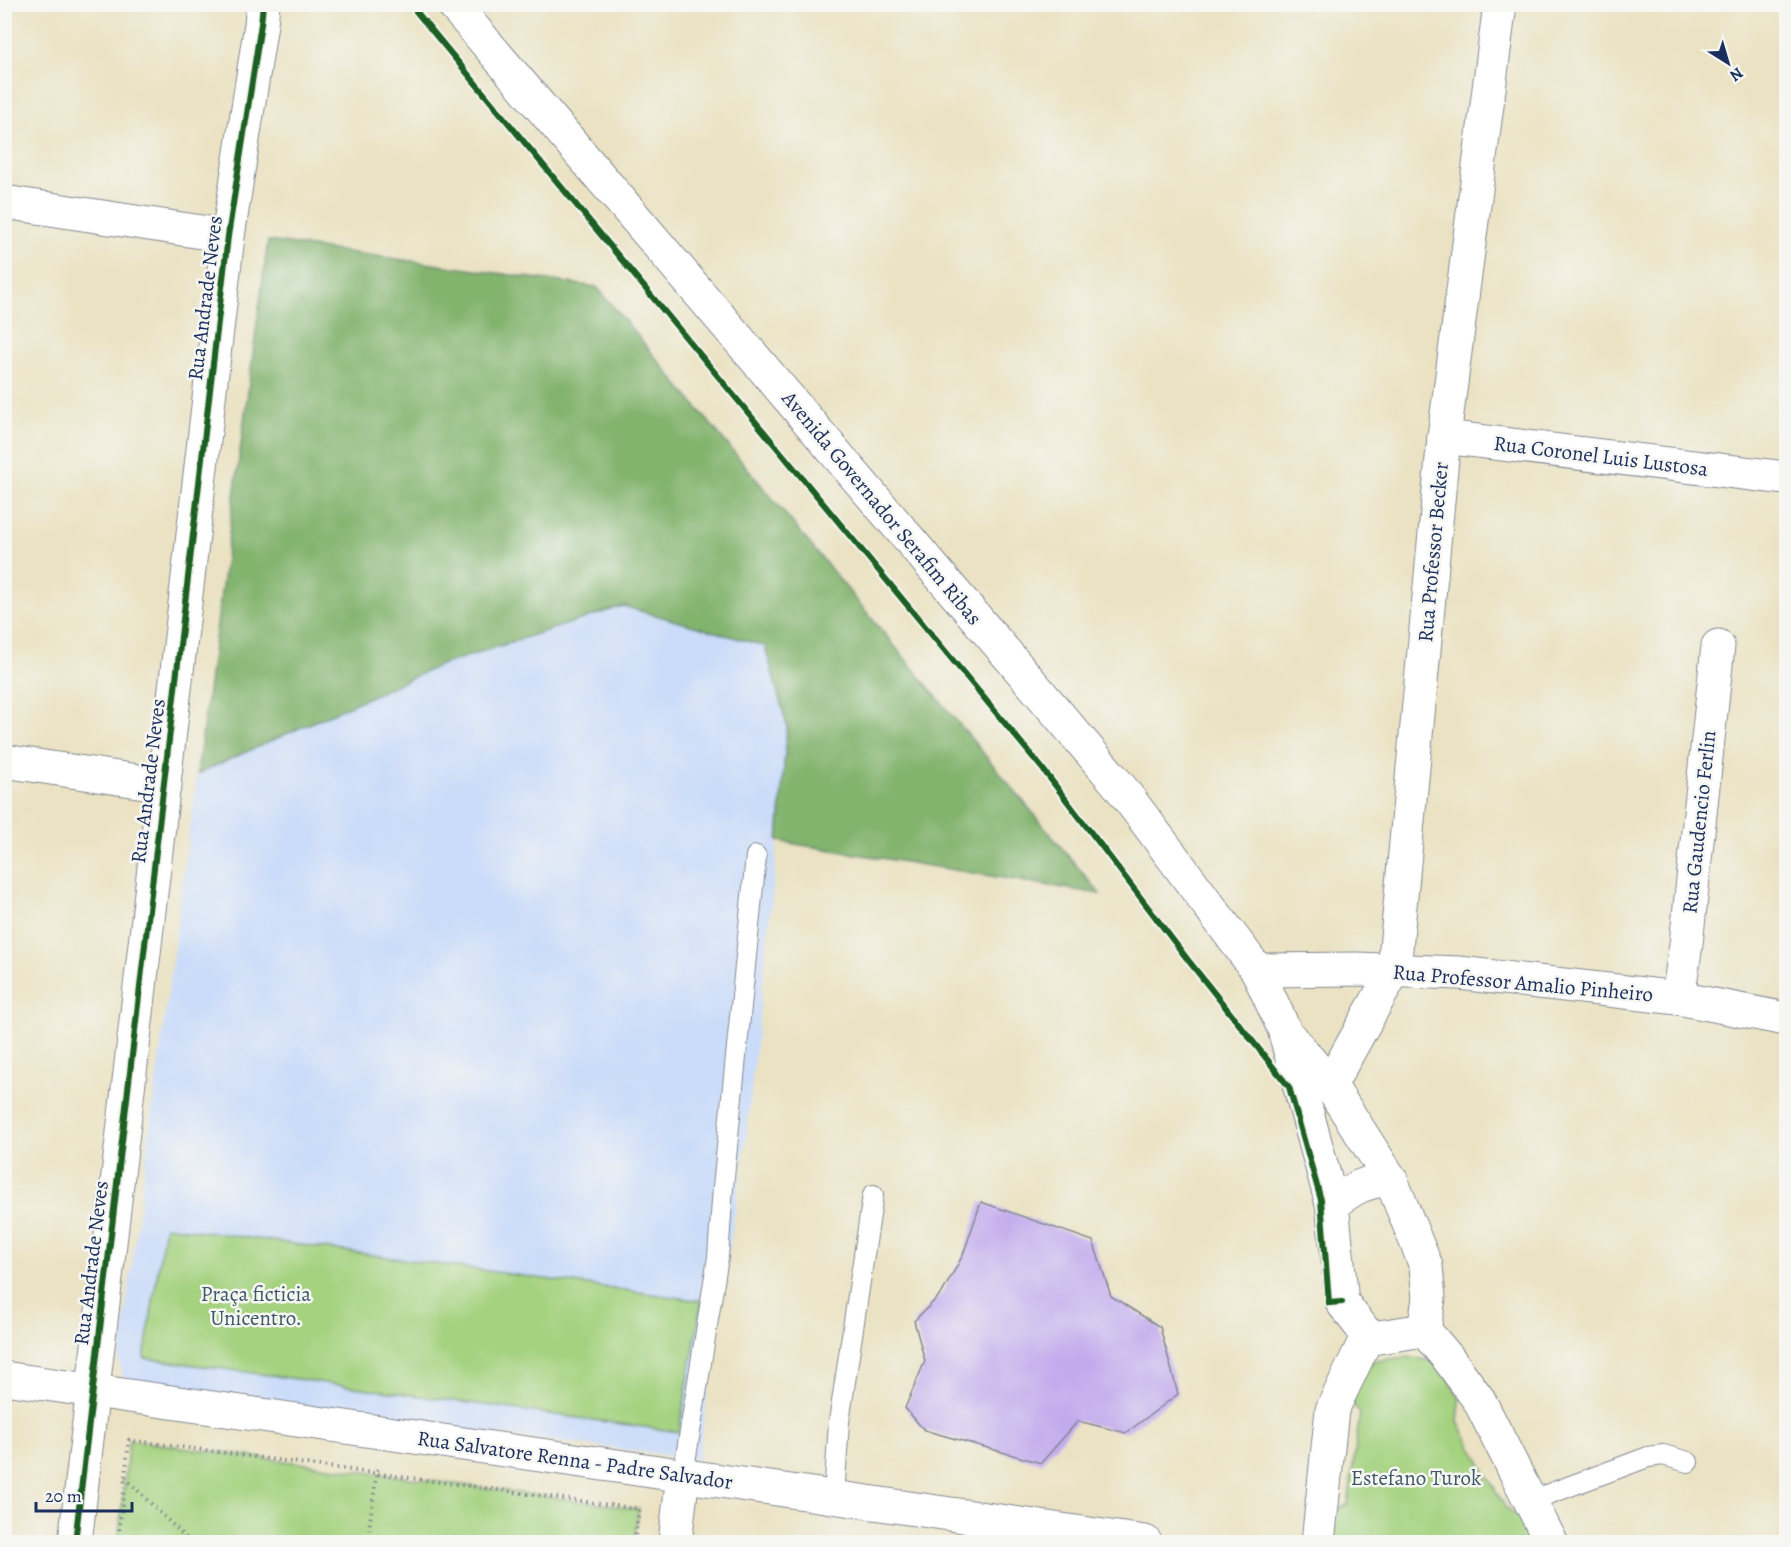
<svg xmlns="http://www.w3.org/2000/svg" width="1791" height="1547" font-family="Alegreya,serif">
	<style>
		.built { fill: #cadcf9 }
		.green { fill: #a4d27f; stroke: #60806e; stroke-width: 1.5 }
		.forest { fill: #83b46e; stroke: #4f7266; stroke-width: 1.5 }
		.building { fill: #c2abed }
		.lines { fill: none; stroke-linecap: round; stroke-linejoin: round }
		.service-casing { stroke: #828890; stroke-width: 22 }
		.minor-casing { stroke: #828890; stroke-width: 35 }
		.secondary-casing { stroke: #828890; stroke-width: 35 }
		.path { stroke: #828890; stroke-width: 4; stroke-dasharray: 1.5 4.5; stroke-linecap: butt }
		.service { stroke: #fff; stroke-width: 20 }
		.minor { stroke: #fff; stroke-width: 33 }
		.secondary { stroke: #fff; stroke-width: 33 }
		.cycleway-casing { stroke: #f6f6f2; stroke-width: 10 }
		.cycleway { stroke: #1b5e20; stroke-width: 6 }
		.labels { text-anchor: middle; stroke-width: 5; stroke-linejoin: round; paint-order: stroke }
		.street-label { font-size: 21px; fill: #1b2f5e; stroke: #f6f6f2 }
		.park-label { font-size: 21px; fill: #3d5866; stroke: #f6f6f2 }
	</style>
	<rect width="100%" height="100%" fill="#f6f6f2"/>
	<filter id="ink" filterUnits="userSpaceOnUse"><feTurbulence type="fractalNoise" baseFrequency=".0167" numOctaves="2"/><feDisplacementMap in="SourceGraphic" scale="12" xChannelSelector="R" yChannelSelector="G"/><feConvolveMatrix kernelMatrix="1 2 1 2 8 2 1 2 1" color-interpolation-filters="sRGB"/></filter>
	<filter id="wash" filterUnits="userSpaceOnUse"><feTurbulence type="fractalNoise" baseFrequency=".008" numOctaves="4" result="noise"/><feDisplacementMap in="SourceGraphic" scale="24" xChannelSelector="R" yChannelSelector="G"/><feGaussianBlur stdDeviation="1.35" result="paint"/><feColorMatrix in="noise" values="0 0 0 0 0 0 0 0 0 0 0 0 0 0 0 0 0 1.4 0 .05"/><feComposite in="paint" operator="in"/></filter>
	<g filter="url(#wash)">
		<rect width="100%" height="100%" fill="#eae2c2"/>
		<!-- built -->
		<polygon class="built" points="623,606 765,646 787,726 778,841 746,1138 698,1459 138,1390 128,1386 123,1377 119,1360 197,774 438,666"/>
		<!-- green -->
		<g class="green">
			<polygon points="165,1226 702,1301 679,1432 144,1358"/>
			<polygon points="1406,1357 1440,1362 1460,1400 1458,1422 1505,1507 1523,1521 1532,1542 1332,1542 1333,1513 1348,1504 1360,1413 1345,1396 1351,1375 1374,1361"/>
			<polygon points="129,1440 639,1509 634,1542 118,1542"/>
		</g>
		<!-- forest -->
		<polygon class="forest" points="268,241 597,287 1100,894 778,841 787,726 765,646 623,606 438,666 197,774"/>
		<g id="blocks">
			<!-- building -->
			<polygon class="building" points="981,1202 1093,1241 1111,1296 1160,1327 1178,1394 1126,1433 1078,1421 1041,1463 924,1430 905,1408 925,1361 914,1321 942,1293 963,1255"/>
		</g>
	</g>
	<g filter="url(#ink)">
		<use href="#blocks" fill-opacity="0" stroke="#828890" stroke-width="1.5"/>
		<g class="lines">
			<!-- service casing -->
			<g class="service-casing">
				<g id="service">
					<polyline points="683,1475 718,1257 723,1187 756,856"/>
					<polyline points="834,1497 839,1422 873,1195"/>
					<polyline points="1530,1501 1648,1457 1663,1455 1688,1462"/>
				</g>
			</g>
			<!-- minor casing -->
			<g class="minor-casing">
				<g id="minor">
					<polyline points="4,202 228,236"/>
					<polyline points="1444,437 1786,478"/>
					<polyline points="4,761 165,785"/>
					<polyline points="1257,970 1357,969 1459,973 1678,998 1786,1019"/>
					<polyline points="1678,998 1686,944 1718,646"/>
					<polyline points="1330,1085 1394,970 1444,437 1500,4"/>
					<polyline points="4,1378 1145,1542"/>
					<polyline points="75,1542 228,236 261,24 263,4"/>
					<polyline points="675,1542 683,1475"/>
				</g>
			</g>
			<!-- secondary casing -->
			<g class="secondary-casing">
				<g id="secondary">
					<polyline points="453,4 1121,788 1257,970 1284,1029 1332,1204 1342,1302 1362,1328 1366,1339 1332,1410 1318,1542"/>
					<polyline points="1291,1038 1330,1085 1391,1180 1426,1266 1429,1298 1424,1330"/>
					<path d="M1332 1204C1351 1190 1365 1180 1391 1180"/>
					<polyline points="1424,1330 1448,1358 1479,1400 1551,1542"/>
					<polyline points="1366,1339 1424,1330"/>
				</g>
			</g>
			<!-- path -->
			<g class="path">
				<polyline points="125,1478 190,1542"/>
				<polyline points="118,1542 129,1440 639,1509 634,1542"/>
				<polyline points="367,1542 378,1465"/>
			</g>
			<!-- service -->
			<use href="#service" class="service"/>
			<!-- minor -->
			<use href="#minor" class="minor"/>
			<!-- secondary -->
			<use href="#secondary" class="secondary"/>
			<!-- cycleway casing -->
			<g class="cycleway-casing">
				<g id="cycleway">
					<polyline points="410,4 1042,768 1188,960 1289,1087 1321,1200 1329,1303 1342,1302"/>
					<polyline points="75,1542 228,236 261,24 263,4"/>
				</g>
			</g>
			<!-- cycleway -->
			<use href="#cycleway" class="cycleway"/>
		</g>
	</g>
	<g class="labels">
		<!-- street labels -->
		<g class="street-label">
			<text transform="translate(205 298) rotate(-83)" y="7">Rua Andrade Neves</text>
			<text transform="translate(1601 456) rotate(7)" y="7">Rua Coronel Luis Lustosa</text>
			<text transform="translate(882 508) rotate(50)" y="7">Avenida Governador Serafim Ribas</text>
			<text transform="translate(1433 552) rotate(-85)" y="7">Rua Professor Becker</text>
			<text transform="translate(148 781) rotate(-83)" y="7">Rua Andrade Neves</text>
			<text transform="translate(1699 822) rotate(-84)" y="7">Rua Gaudencio Ferlin</text>
			<text transform="translate(1523 983) rotate(5)" y="7">Rua Professor Amalio Pinheiro</text>
			<text transform="translate(91 1263) rotate(-83)" y="7">Rua Andrade Neves</text>
			<text transform="translate(575 1460) rotate(8)" y="7">Rua Salvatore Renna - Padre Salvador</text>
		</g>
		<!-- park labels -->
		<g class="park-label">
			<text x="256" y="1301">Praça ficticia<tspan x="256" dy="24">Unicentro.</tspan></text>
			<text x="1416" y="1485">Estefano Turok</text>
		</g>
	</g>
	<!-- margin -->
	<rect width="1791" height="1547" fill="none" stroke="#f6f6f2" stroke-width="24"/>
	<!-- north arrow -->
	<g transform="translate(1728 63) rotate(143)" stroke="#f6f6f2" stroke-width="4.5" paint-order="stroke">
	<path d="M0-4.5L10 22L0 15L-10 22Z" fill="#1b2f5e"/>
	<text y="-9" font-size="16" font-weight="bold" text-anchor="middle" fill="#1b2f5e">N</text>
	</g>
	<!-- scale -->
	<path d="M36 1502v9h96v-9" fill="none" stroke="#1b2f5e" stroke-width="3"/>
	<text x="45" y="1502" font-size="18" fill="#1b2f5e" stroke="#f6f6f2" stroke-width="4.5" paint-order="stroke">20 m</text>
</svg>
